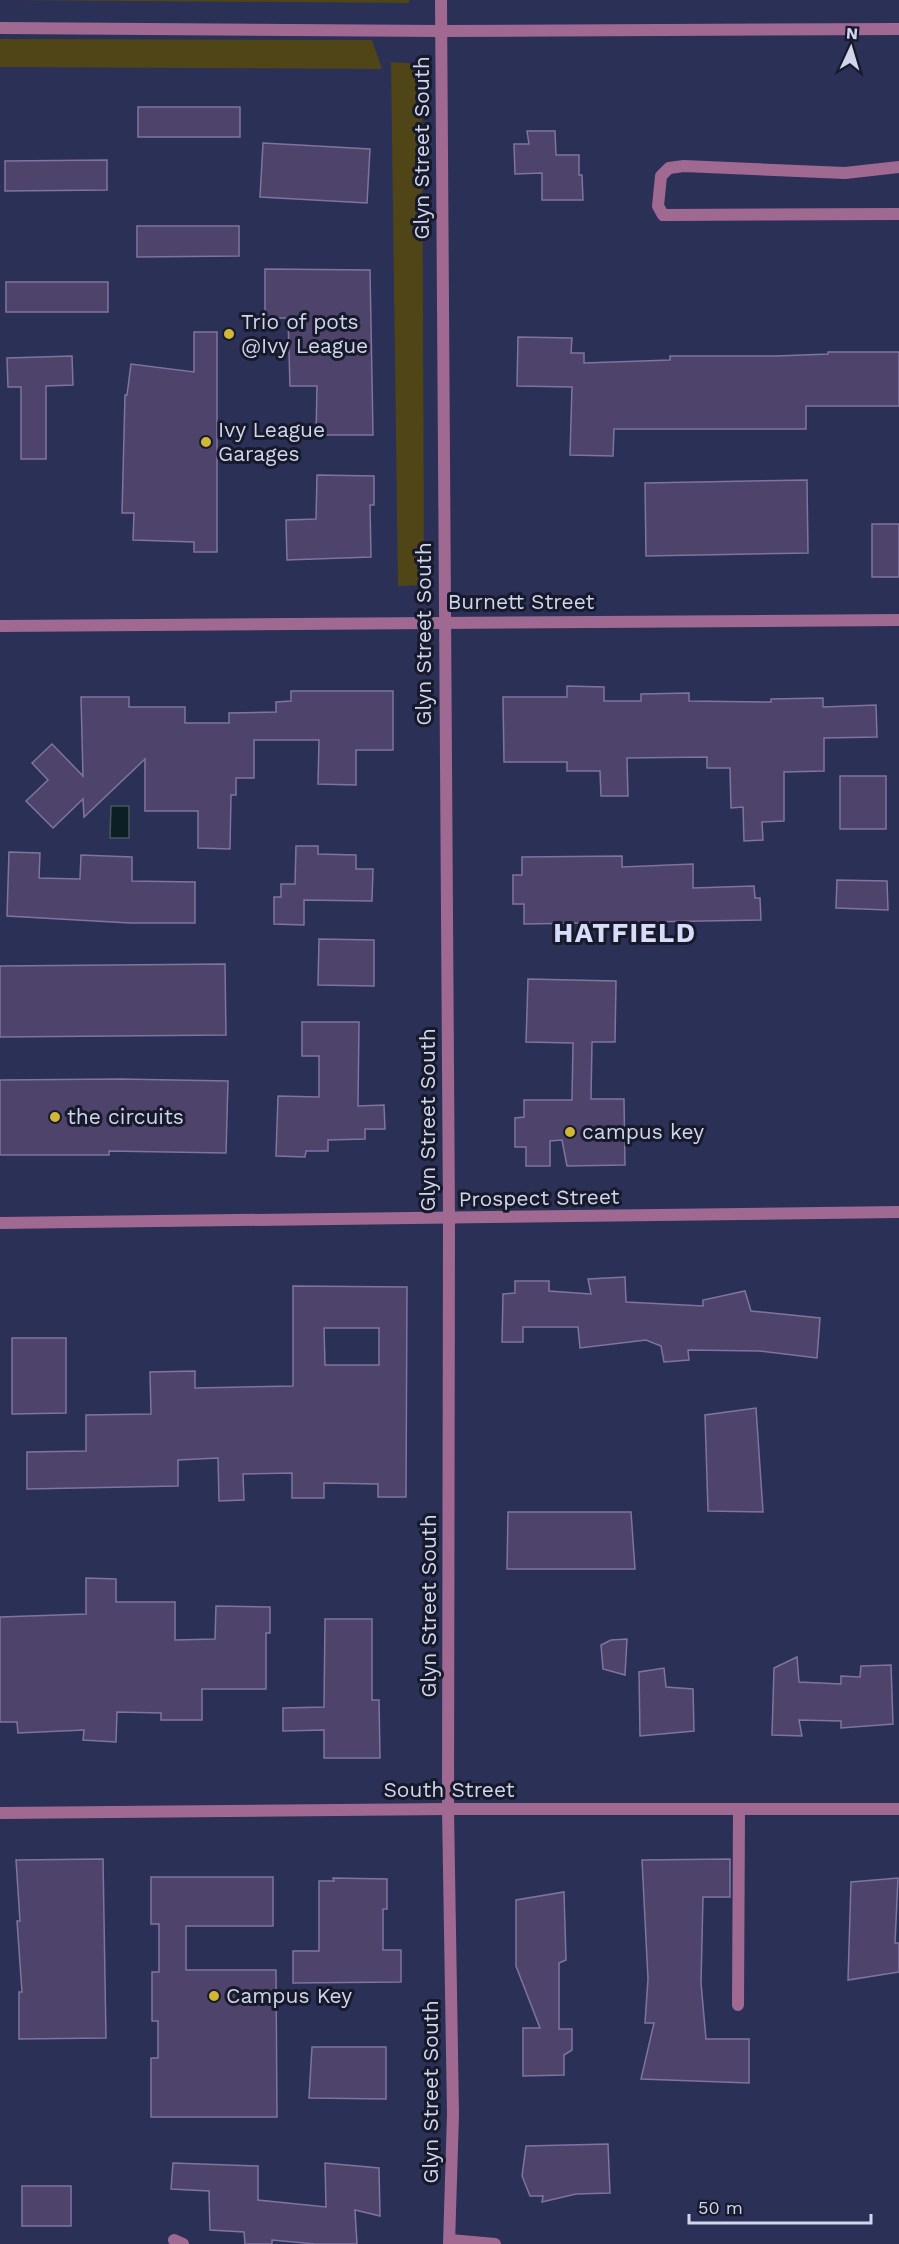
<svg xmlns="http://www.w3.org/2000/svg" width="899" height="2244" font-family="'Work Sans',sans-serif">
	<style>
		.green { fill: #504516 }
		.water { fill: #0b1f24; stroke: #465661; stroke-width: 1.5 }
		.building { fill: #4e436b; stroke: #7f74a0; stroke-width: 1.5; fill-rule: evenodd }
		.lines { fill: none; stroke-linecap: round; stroke-linejoin: round }
		.street { stroke: #a06992; stroke-width: 12 }
		.poi-dot { fill: #d2b635; stroke: #171a2b; stroke-width: 2 }
		.labels { text-anchor: middle; stroke-width: 6; stroke-linejoin: round; paint-order: stroke }
		.street-label { font-size: 21px; fill: #d1d6ee; stroke: #171a2b }
		.poi-label { font-size: 21px; fill: #d1d6ee; stroke: #171a2b; text-anchor: start }
		.district-label { font-size: 27px; font-weight: bold; letter-spacing: 1.5px; fill: #d6dcfa; stroke: #171a2b }
	</style>
	<rect width="100%" height="100%" fill="#2b3056"/>
	<!-- green -->
	<g class="green">
		<polygon points="0,0 409,0 409,3"/>
		<polygon points="0,39 372,40 382,69 0,67"/>
		<polygon points="391,62 422,64 424,585 398,586"/>
	</g>
	<!-- water -->
	<polygon class="water" points="111,806 129,806 129,838 110,838"/>
	<!-- building -->
	<g class="building">
		<rect x="138" y="107" width="102" height="30"/>
		<polygon points="527,131 555,131 556,155 579,155 579,175 582,175 583,200 542,200 542,173 515,174 514,144 529,144"/>
		<polygon points="263,143 370,149 367,203 260,197"/>
		<polygon points="107,160 107,190 5,191 5,161"/>
		<polygon points="137,226 239,226 239,256 137,257"/>
		<polygon points="265,269 370,270 373,435 316,435 317,386 290,386 288,318 265,318"/>
		<rect x="6" y="282" width="102" height="30"/>
		<polygon points="194,332 217,332 217,552 194,552 194,542 133,540 134,513 122,513 125,395 127,395 131,364 194,372"/>
		<polygon points="518,337 572,338 571,353 584,353 584,363 670,360 670,356 777,356 828,354 828,352 899,352 899,406 806,406 806,429 614,429 613,456 570,455 572,387 517,386"/>
		<polygon points="72,356 73,385 46,386 46,459 21,459 21,387 8,387 7,358"/>
		<polygon points="317,475 374,476 374,505 370,505 371,557 287,560 286,520 316,519"/>
		<polygon points="807,480 808,553 646,556 645,483"/>
		<rect x="872" y="524" width="27" height="53"/>
		<polygon points="567,686 604,687 604,701 641,701 641,694 689,693 689,701 771,702 771,699 823,698 823,707 876,705 877,737 824,738 824,771 784,772 784,821 762,822 763,840 744,841 743,807 731,808 730,768 707,768 707,757 627,758 628,796 601,796 600,771 567,771 567,762 504,762 503,697 567,697"/>
		<polygon points="291,691 393,691 393,750 356,750 356,785 318,784 319,740 254,740 254,778 236,778 236,795 231,795 230,849 198,848 198,811 145,811 145,759 84,817 83,799 53,828 26,801 48,780 32,763 52,744 83,776 81,697 129,697 129,707 185,707 185,723 229,723 229,713 276,712 276,702 291,701"/>
		<rect x="840" y="776" width="46" height="53"/>
		<polygon points="296,846 318,846 318,854 356,855 356,869 373,869 372,901 304,900 304,925 274,924 274,897 281,897 281,884 295,884"/>
		<polygon points="9,852 40,853 39,878 80,879 81,855 132,857 132,881 195,882 195,923 130,923 7,916"/>
		<polygon points="622,856 622,867 693,864 693,888 754,886 755,898 760,898 761,920 524,924 524,904 513,904 513,875 522,875 522,857"/>
		<polygon points="837,880 887,881 888,910 836,908"/>
		<polygon points="319,939 374,940 374,986 318,985"/>
		<polygon points="225,964 226,1035 0,1037 0,966"/>
		<polygon points="528,979 616,981 615,1042 592,1042 591,1099 624,1099 625,1165 567,1166 562,1140 550,1141 550,1166 526,1166 526,1147 515,1147 515,1118 524,1117 524,1100 572,1100 573,1043 526,1042"/>
		<polygon points="302,1022 359,1022 358,1106 384,1105 385,1129 365,1129 365,1139 328,1140 328,1151 306,1151 305,1157 276,1156 278,1096 319,1097 319,1056 302,1056"/>
		<polygon points="120,1079 228,1081 226,1153 109,1151 109,1155 0,1155 0,1080"/>
		<polygon points="625,1277 626,1302 703,1306 703,1300 745,1291 751,1311 820,1318 817,1358 760,1351 688,1350 689,1360 664,1362 661,1346 646,1340 580,1348 578,1327 523,1327 523,1342 502,1342 503,1294 515,1293 515,1281 549,1281 549,1291 591,1294 588,1279"/>
		<path d="M293 1286 407 1287 406 1497H378V1484L324 1483V1498H292V1473L243 1474 244 1500 219 1501 218 1458 178 1460V1486L27 1489V1452L86 1451V1415L151 1414 150 1372 195 1371V1388L293 1386ZM324 1328H379V1365H325Z"/>
		<polygon points="12,1338 66,1338 66,1413 12,1414"/>
		<polygon points="756,1408 763,1512 708,1511 705,1415"/>
		<polygon points="508,1512 631,1512 635,1569 507,1569"/>
		<polygon points="86,1578 116,1579 116,1602 175,1602 175,1640 215,1639 216,1606 270,1607 270,1633 266,1633 266,1689 202,1689 202,1720 161,1720 161,1713 117,1712 116,1742 83,1740 84,1730 18,1733 17,1722 0,1722 0,1617 86,1614"/>
		<polygon points="325,1619 372,1619 372,1700 379,1700 380,1758 324,1758 324,1730 283,1731 283,1708 324,1707"/>
		<polygon points="627,1639 625,1675 603,1669 601,1645 611,1640"/>
		<polygon points="797,1657 799,1682 841,1684 841,1676 860,1677 861,1666 891,1665 893,1724 841,1728 841,1721 799,1720 802,1736 772,1735 774,1668"/>
		<polygon points="664,1668 666,1687 693,1689 694,1731 640,1736 639,1672"/>
		<polygon points="103,1859 106,2038 19,2039 19,1992 22,1992 17,1921 20,1921 16,1860"/>
		<polygon points="730,1859 730,1897 703,1897 701,1983 706,2039 749,2039 749,2083 641,2079 654,2023 645,2023 648,1979 642,1860"/>
		<polygon points="151,1877 273,1877 273,1926 186,1926 186,1970 276,1970 277,2117 151,2117 151,2058 158,2058 158,2021 152,2021 152,1972 159,1972 159,1924 151,1924"/>
		<polygon points="333,1878 387,1879 387,1909 383,1909 383,1950 401,1950 401,1982 293,1983 293,1951 319,1951 319,1881 334,1881"/>
		<polygon points="898,1878 895,1943 899,1943 899,1972 848,1980 851,1882"/>
		<polygon points="564,1892 566,1960 559,1963 559,2029 572,2029 572,2050 564,2055 564,2075 523,2076 523,2028 540,2028 516,1966 516,1900"/>
		<polygon points="312,2047 386,2047 386,2099 309,2098"/>
		<polygon points="608,2144 610,2193 576,2194 542,2202 543,2196 530,2196 522,2176 526,2146"/>
		<polygon points="173,2163 258,2166 258,2200 326,2207 325,2163 379,2168 380,2216 355,2210 357,2244 315,2244 272,2240 272,2244 245,2244 244,2232 210,2230 209,2191 171,2189"/>
		<rect x="22" y="2186" width="49" height="40"/>
	</g>
	<g class="lines">
		<!-- street -->
		<g class="street">
			<polyline points="441,0 449,1219 448,1809 453,2114 449,2244"/>
			<polyline points="0,28 441,31 899,29"/>
			<polyline points="899,167 845,173 684,166 669,168 661,176 658,206 663,215 899,214"/>
			<polyline points="0,626 899,620"/>
			<polyline points="0,1223 899,1212"/>
			<polyline points="0,1813 448,1809 899,1809"/>
			<polyline points="738,2005 739,1809"/>
			<polyline points="174,2240 183,2244"/>
			<polyline points="450,2240 495,2244"/>
		</g>
	</g>
	<!-- markers -->
	<g class="poi-dot">
		<circle cx="229" cy="334" r="6"/>
		<circle cx="206" cy="442" r="6"/>
		<circle cx="55" cy="1117" r="6"/>
		<circle cx="570" cy="1132" r="6"/>
		<circle cx="214" cy="1996" r="6"/>
	</g>
	<g class="labels">
		<!-- street labels -->
		<g class="street-label">
			<text transform="translate(422 148) rotate(-90)" y="7">Glyn Street South</text>
			<text x="521" y="609">Burnett Street</text>
			<text transform="translate(424 634) rotate(-90)" y="7">Glyn Street South</text>
			<text transform="translate(428 1120) rotate(-90)" y="7">Glyn Street South</text>
			<text transform="translate(539 1198) rotate(-1)" y="7">Prospect Street</text>
			<text transform="translate(429 1606) rotate(-90)" y="7">Glyn Street South</text>
			<text x="449" y="1797">South Street</text>
			<text transform="translate(431 2092) rotate(-90)" y="7">Glyn Street South</text>
		</g>
		<!-- poi labels -->
		<g class="poi-label">
			<text x="241" y="329">Trio of pots<tspan x="241" dy="24">@Ivy League</tspan></text>
			<text x="218" y="437">Ivy League<tspan x="218" dy="24">Garages</tspan></text>
			<text x="67" y="1124">the circuits</text>
			<text x="582" y="1139">campus key</text>
			<text x="226" y="2003">Campus Key</text>
		</g>
		<!-- district labels -->
		<g class="district-label">
			<text x="625" y="942">HATFIELD</text>
		</g>
	</g>
	<!-- north arrow -->
	<g transform="translate(851 48) rotate(4)" stroke="#171a2b" stroke-width="4.5" paint-order="stroke">
	<path d="M0-4.5L10 22L0 15L-10 22Z" fill="#d1d6ee"/>
	<text y="-9" font-size="16" font-weight="bold" text-anchor="middle" fill="#d1d6ee">N</text>
	</g>
	<!-- scale -->
	<path d="M689 2214v9h182v-9" fill="none" stroke="#d1d6ee" stroke-width="3"/>
	<text x="698" y="2214" font-size="18" fill="#d1d6ee" stroke="#171a2b" stroke-width="4.5" paint-order="stroke">50 m</text>
</svg>
